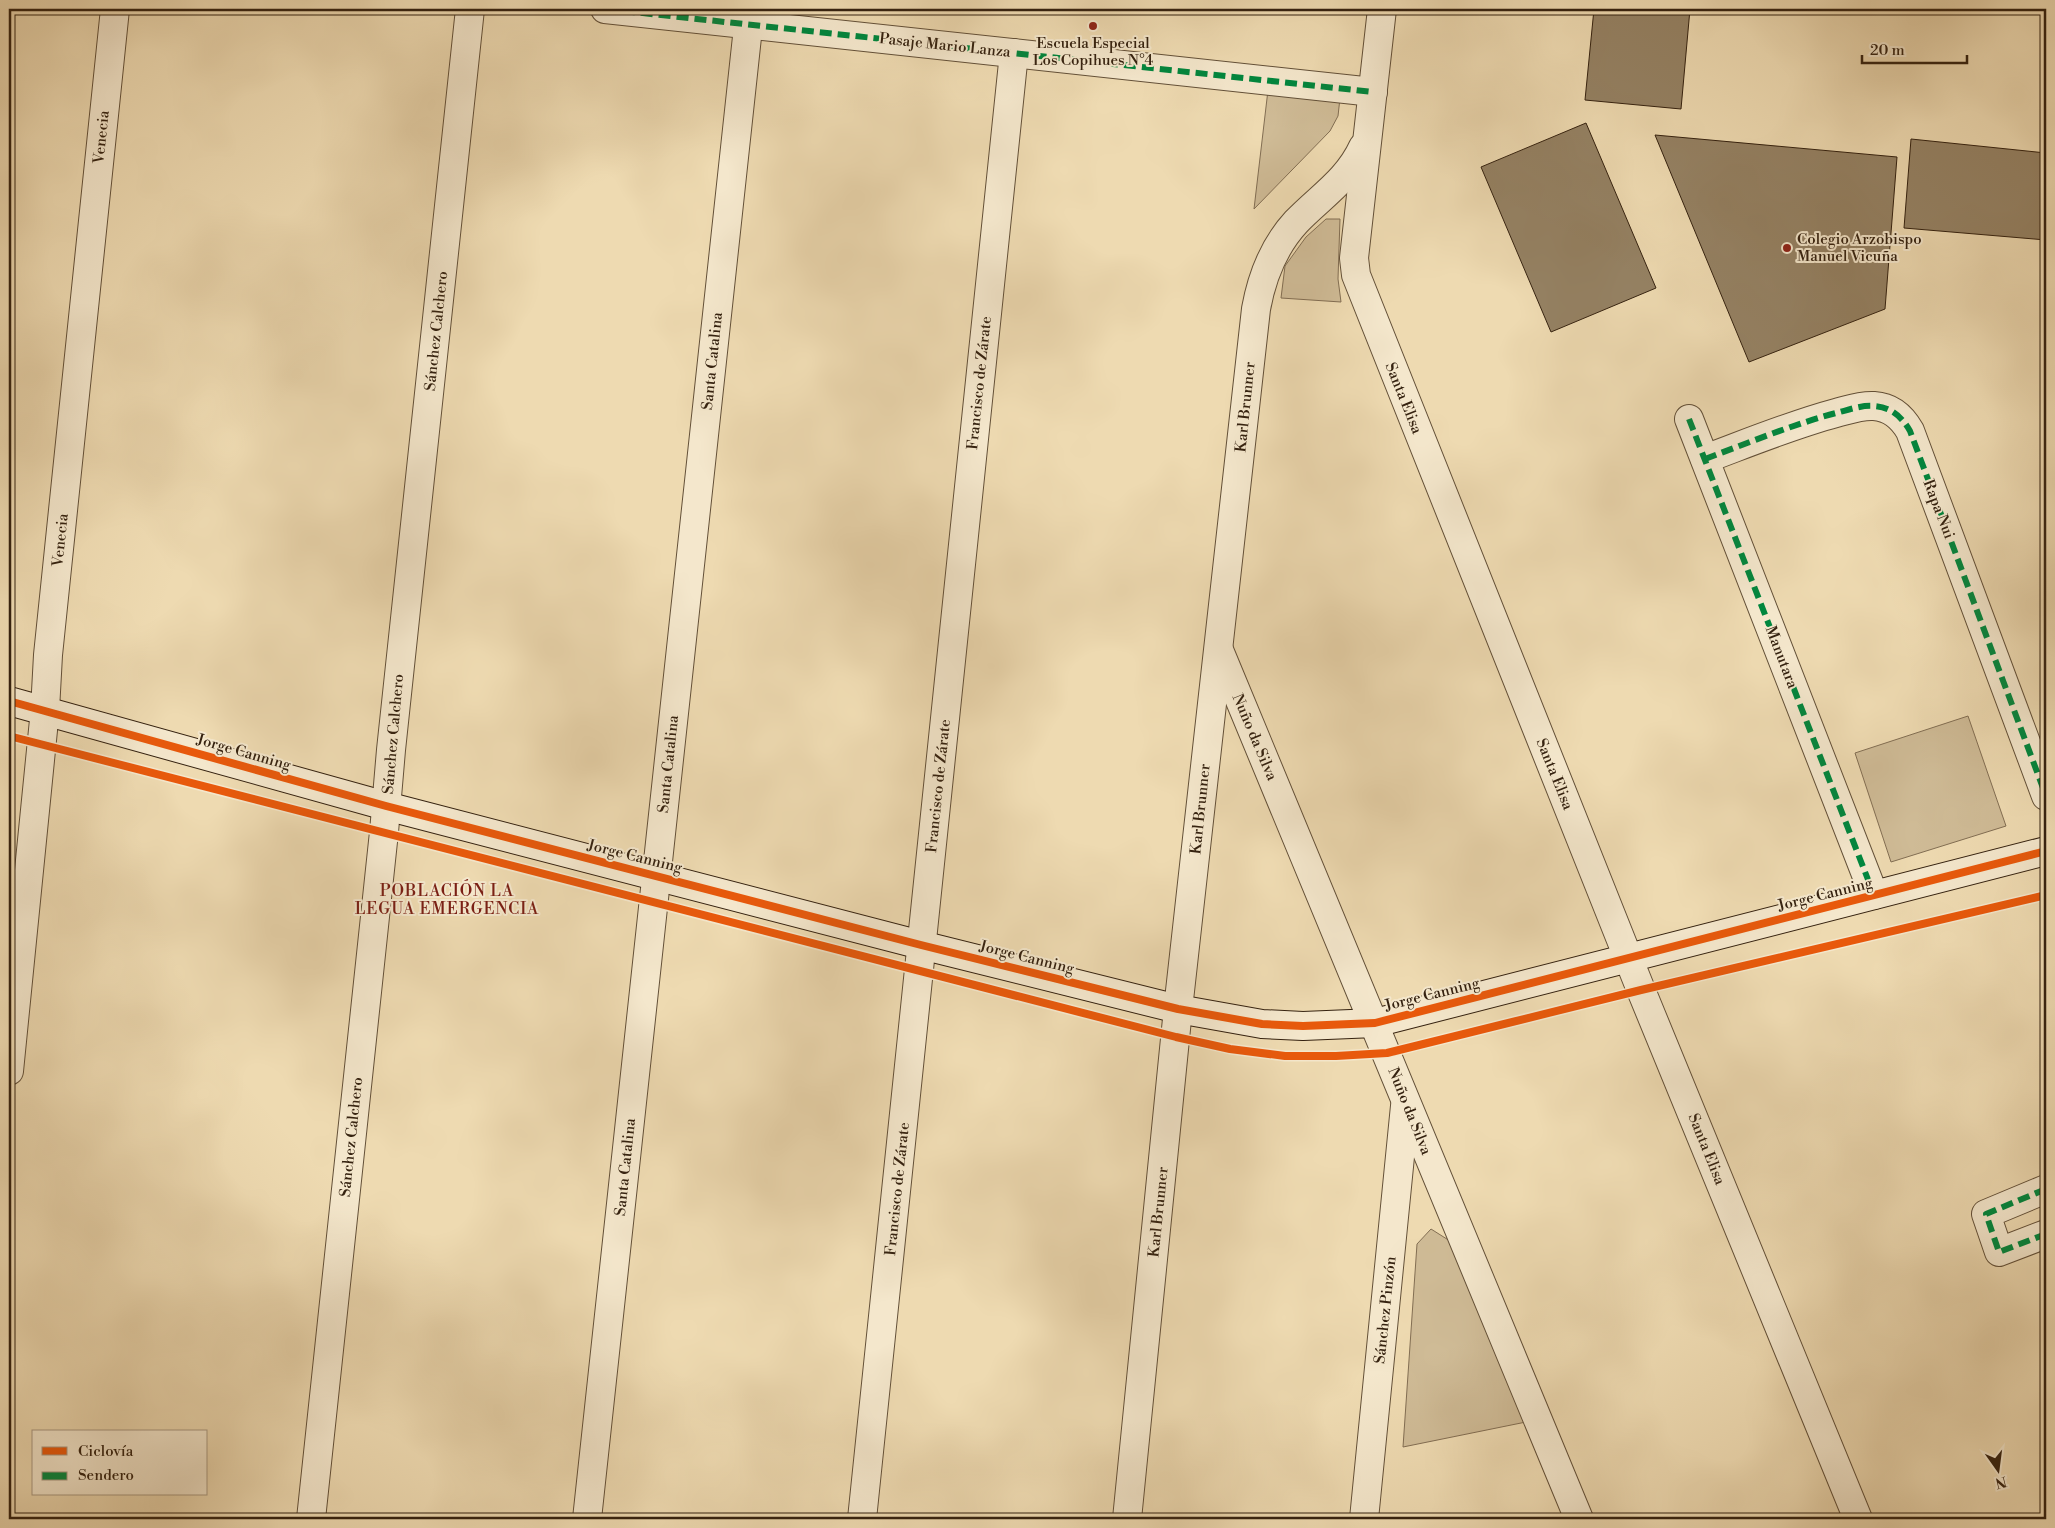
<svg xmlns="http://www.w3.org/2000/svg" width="2055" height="1528" font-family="'Libre Bodoni',serif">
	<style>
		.green { fill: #cfbb96; stroke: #826e53 }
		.building { fill: #958264; stroke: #352210 }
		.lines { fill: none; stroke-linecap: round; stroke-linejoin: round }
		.street-casing { stroke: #635038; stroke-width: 30 }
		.secondary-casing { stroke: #352210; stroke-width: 30 }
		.street { stroke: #f4e7cc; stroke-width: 28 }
		.secondary { stroke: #f4e7cc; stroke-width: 28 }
		.quiet { stroke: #00873e; stroke-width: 6; stroke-dasharray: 12 6; stroke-linecap: butt }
		.cycleway-casing { stroke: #f4e7cc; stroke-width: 11 }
		.cycleway { stroke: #e8590c; stroke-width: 8 }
		.poi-dot { fill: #8f2418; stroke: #f4e7cc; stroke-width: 2 }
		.labels { text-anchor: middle; stroke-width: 4; stroke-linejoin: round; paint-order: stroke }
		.poi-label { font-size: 15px; fill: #352210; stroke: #f4e7cc }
		.street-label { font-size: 15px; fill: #352210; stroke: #f4e7cc }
		.neighbourhood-label { font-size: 16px; letter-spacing: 1px; fill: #7a1f14; stroke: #f4e7cc }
	</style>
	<rect width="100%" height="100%" fill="#eedab1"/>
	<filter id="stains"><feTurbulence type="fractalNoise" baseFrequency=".004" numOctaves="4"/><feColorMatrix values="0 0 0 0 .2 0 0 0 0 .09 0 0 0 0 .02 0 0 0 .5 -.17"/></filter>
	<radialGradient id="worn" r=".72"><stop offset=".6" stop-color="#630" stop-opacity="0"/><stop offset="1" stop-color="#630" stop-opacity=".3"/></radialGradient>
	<!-- green -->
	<g class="green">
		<polygon points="1268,90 1340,98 1338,116 1330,131 1254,209"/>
		<polygon points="1326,219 1340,219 1338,279 1341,302 1281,298 1285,266 1306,237"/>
		<polygon points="1968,716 2006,826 1891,862 1855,753"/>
		<polygon points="1431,1229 1450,1241 1526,1422 1403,1447 1417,1244"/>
	</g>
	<!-- building -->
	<g class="building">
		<polygon points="1594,9 1690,9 1681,109 1585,100"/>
		<polygon points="1586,123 1656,288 1551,332 1481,167"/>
		<polygon points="1655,135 1897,157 1885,309 1749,362"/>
		<polygon points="1911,139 2046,153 2046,240 1904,228"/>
	</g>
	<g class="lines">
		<!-- street casing -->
		<g class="street-casing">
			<g id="street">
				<polyline points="605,9 1373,92"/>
				<polyline points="1382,9 1354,258 1356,275 1641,990 1858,1519"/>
				<polyline points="1689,419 1874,895"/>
				<path d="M1705 459C1748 443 1791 425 1836 413 1848 410 1861 405 1874 406 1891 407 1902 417 1910 431L2046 796"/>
				<polyline points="1219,650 1579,1519"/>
				<polyline points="9,1071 45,710 48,655 115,9"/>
				<polyline points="2046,1189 1986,1214 1999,1252 2046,1234"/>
				<polyline points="311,1519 384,832 391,750 470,9"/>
				<polyline points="587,1519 750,9"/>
				<polyline points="862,1519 1014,53"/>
				<path d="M1127 1519 1178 1009 1256 309C1262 276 1273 247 1296 222 1320 197 1348 180 1363 147"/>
				<polyline points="1364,1519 1405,1106"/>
			</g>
		</g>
		<!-- secondary casing -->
		<g class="secondary-casing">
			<polyline id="secondary" points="9,701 386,806 921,945 1178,1009 1262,1024 1303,1026 1375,1023 2046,851"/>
		</g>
		<!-- street -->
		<use href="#street" class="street"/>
		<!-- secondary -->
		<use href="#secondary" class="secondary"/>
		<!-- quiet -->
		<g class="quiet">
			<polyline points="605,9 1373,92"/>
			<polyline points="1689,419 1874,895"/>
			<path d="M1705 459C1748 443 1791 425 1836 413 1848 410 1861 405 1874 406 1891 407 1902 417 1910 431L2046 796"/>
			<polyline points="2046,1189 1986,1214 1999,1252 2046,1234"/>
		</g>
		<!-- cycleway casing -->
		<g class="cycleway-casing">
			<g id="cycleway">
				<polyline points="9,701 386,806 921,945 1178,1009 1262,1024 1303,1026 1375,1023 2046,851"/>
				<polyline points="9,736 1176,1037 1230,1049 1285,1056 1336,1056 1387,1053 1641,990 2046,895"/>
			</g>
		</g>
		<!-- cycleway -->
		<use href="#cycleway" class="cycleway"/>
	</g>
	<!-- markers -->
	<g class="poi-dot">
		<circle cx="1093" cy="26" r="5"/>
		<circle cx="1787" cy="248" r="5"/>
	</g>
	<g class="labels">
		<!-- poi labels -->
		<g class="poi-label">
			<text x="1093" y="48">Escuela Especial<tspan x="1093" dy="17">Los Copihues N°4</tspan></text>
			<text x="1797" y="244" text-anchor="start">Colegio Arzobispo<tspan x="1797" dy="17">Manuel Vicuña</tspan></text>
		</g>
		<!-- street labels -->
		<g class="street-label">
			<text transform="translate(945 45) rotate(6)" y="5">Pasaje Mario Lanza</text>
			<text transform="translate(101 137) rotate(-84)" y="5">Venecia</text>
			<text transform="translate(436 331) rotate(-84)" y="5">Sánchez Calchero</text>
			<text transform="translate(712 361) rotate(-84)" y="5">Santa Catalina</text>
			<text transform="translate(979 383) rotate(-84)" y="5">Francisco de Zárate</text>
			<text transform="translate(1404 398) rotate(68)" y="5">Santa Elisa</text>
			<text transform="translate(1245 407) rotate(-84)" y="5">Karl Brunner</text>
			<text transform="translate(1939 509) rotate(69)" y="5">Rapa Nui</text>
			<text transform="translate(60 540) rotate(-84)" y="5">Venecia</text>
			<text transform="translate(1782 657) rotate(69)" y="5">Manutara</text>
			<text transform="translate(393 734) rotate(-85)" y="5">Sánchez Calchero</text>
			<text transform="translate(1255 737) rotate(67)" y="5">Nuño da Silva</text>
			<text transform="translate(244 752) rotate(16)" y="5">Jorge Canning</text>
			<text transform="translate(668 764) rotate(-84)" y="5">Santa Catalina</text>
			<text transform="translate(1555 774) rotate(68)" y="5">Santa Elisa</text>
			<text transform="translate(938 786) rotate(-84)" y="5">Francisco de Zárate</text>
			<text transform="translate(1200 809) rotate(-84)" y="5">Karl Brunner</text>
			<text transform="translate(635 856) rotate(14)" y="5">Jorge Canning</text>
			<text transform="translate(1825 894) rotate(-14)" y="5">Jorge Canning</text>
			<text transform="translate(1027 957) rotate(14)" y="5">Jorge Canning</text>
			<text transform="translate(1432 994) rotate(-14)" y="5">Jorge Canning</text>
			<text transform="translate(1410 1111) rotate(68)" y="5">Nuño da Silva</text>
			<text transform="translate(351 1137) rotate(-84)" y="5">Sánchez Calchero</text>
			<text transform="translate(1707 1149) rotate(68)" y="5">Santa Elisa</text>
			<text transform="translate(625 1167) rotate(-84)" y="5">Santa Catalina</text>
			<text transform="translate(897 1189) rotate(-84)" y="5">Francisco de Zárate</text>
			<text transform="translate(1158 1212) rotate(-84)" y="5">Karl Brunner</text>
			<text transform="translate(1385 1310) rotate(-84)" y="5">Sánchez Pinzón</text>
		</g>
		<!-- neighbourhood labels -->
		<g class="neighbourhood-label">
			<text x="447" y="896">POBLACIÓN LA<tspan x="447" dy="18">LEGUA EMERGENCIA</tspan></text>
		</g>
	</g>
	<!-- margin -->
	<rect width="2055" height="1528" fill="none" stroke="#eedab1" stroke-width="30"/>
	<rect x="10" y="10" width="2035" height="1508" fill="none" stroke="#352210" stroke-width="2.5"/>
	<rect x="15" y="15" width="2025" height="1498" fill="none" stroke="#352210"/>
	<!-- legend -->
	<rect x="32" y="1430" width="175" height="65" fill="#f4e7cc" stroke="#a89881"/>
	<rect x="42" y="1447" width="25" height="8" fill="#e8590c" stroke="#a89881"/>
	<text x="78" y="1456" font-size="15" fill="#352210">Ciclovía</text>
	<rect x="42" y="1472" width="25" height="8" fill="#00873e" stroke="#a89881"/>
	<text x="78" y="1480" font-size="15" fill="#352210">Sendero</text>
	<!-- north arrow -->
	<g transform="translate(1998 1470) rotate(166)" stroke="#f4e7cc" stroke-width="4" paint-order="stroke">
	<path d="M0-4L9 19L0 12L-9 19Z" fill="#352210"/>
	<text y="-8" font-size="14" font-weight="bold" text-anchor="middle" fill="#352210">N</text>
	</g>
	<!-- scale -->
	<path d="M1862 55v8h105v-8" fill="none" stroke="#352210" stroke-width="2.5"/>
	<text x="1870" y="55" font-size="15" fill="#352210" stroke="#f4e7cc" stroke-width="4" paint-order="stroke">20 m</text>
	<rect width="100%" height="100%" filter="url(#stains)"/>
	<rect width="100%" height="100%" fill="url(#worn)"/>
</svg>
